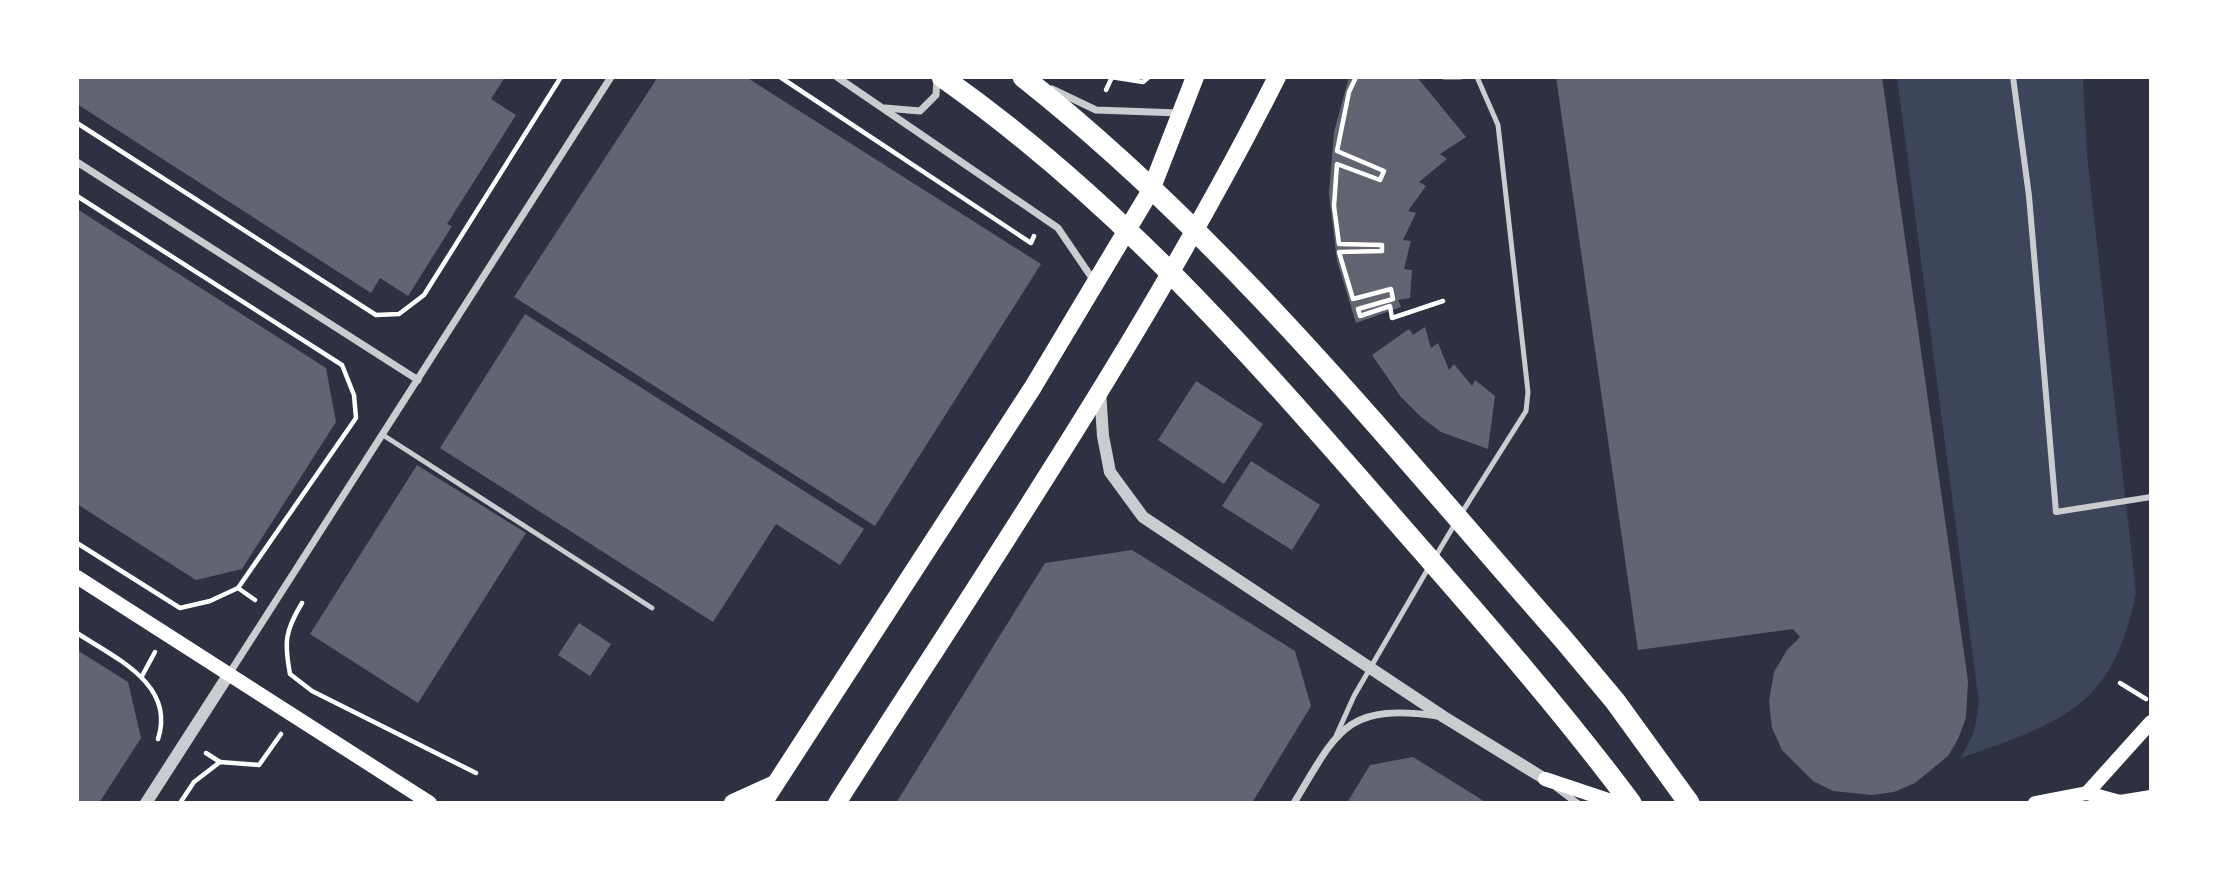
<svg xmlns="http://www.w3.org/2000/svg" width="2228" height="880" font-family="Poppins,sans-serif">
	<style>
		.green { fill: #3c4559 }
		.building { fill: #626471 }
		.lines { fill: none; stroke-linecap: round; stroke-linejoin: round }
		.path { stroke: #fff; stroke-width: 4.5 }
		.service { stroke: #caccd0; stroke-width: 5 }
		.pedestrian { stroke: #caccd0; stroke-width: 6 }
		.minor { stroke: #caccd0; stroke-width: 7 }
		.tertiary { stroke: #caccd0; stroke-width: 12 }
		.secondary { stroke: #fff; stroke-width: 14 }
		.primary { stroke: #fff; stroke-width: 18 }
		.motorway { stroke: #fff; stroke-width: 21 }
	</style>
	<rect width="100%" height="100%" fill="#2d3142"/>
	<!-- green -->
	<path class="green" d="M1897 77H2083L2087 154 2136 593C2113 708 2062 722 1961 758L1974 732 1979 703Z"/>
	<!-- building -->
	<g class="building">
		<polygon points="77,77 505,77 491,99 516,115 447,224 452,226 408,296 380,278 371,293 77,104"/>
		<polygon points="658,77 746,77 1041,264 875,526 514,297"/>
		<polygon points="1349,77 1417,77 1466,137 1440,154 1447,159 1419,182 1426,186 1408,211 1416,213 1403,240 1411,241 1404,269 1412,270 1410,298 1398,300 1401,307 1356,323 1337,261 1329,194 1334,132"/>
		<polygon points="1556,77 1882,77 1968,681 1966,718 1958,739 1948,756 1915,783 1894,792 1872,795 1833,791 1813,781 1782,750 1772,728 1769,701 1774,672 1787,650 1800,637 1793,629 1638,650"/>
		<polygon points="77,209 326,368 336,422 242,569 196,580 77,504"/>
		<polygon points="525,314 864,529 840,565 776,524 713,622 440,448"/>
		<polygon points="1425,327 1431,348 1438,343 1449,370 1454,364 1472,386 1475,380 1495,396 1488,449 1441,432 1421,417 1401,397 1372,355 1409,329 1413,335"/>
		<polygon points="1196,381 1263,424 1224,484 1158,440"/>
		<polygon points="1251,461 1320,505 1292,550 1222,506"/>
		<polygon points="417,465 526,533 418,703 310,634"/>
		<polygon points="1132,550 1295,651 1311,706 1252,803 896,803 1045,563"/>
		<polygon points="579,623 611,644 590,676 558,655"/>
		<polygon points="77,650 128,682 141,738 99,803 77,803"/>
		<polygon points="1413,757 1487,803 1347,803 1370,765"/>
	</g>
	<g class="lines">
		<!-- path -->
		<g class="path">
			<polyline points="780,77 1031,243 1034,236"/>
			<polyline points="1111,77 1143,82 1149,77"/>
			<polyline points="1356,77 1349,92 1337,151 1384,171 1380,180 1337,164 1334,206 1339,244 1382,245 1382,251 1339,252 1353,299 1391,289 1393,299 1358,309 1360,316 1390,306 1392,318 1443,301"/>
			<polyline points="1106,90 1112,77"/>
			<polyline points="77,123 376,315 399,314 424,295 561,77"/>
			<polyline points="77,196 342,365 354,395 356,418 238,588 210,601 180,608 77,543"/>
			<polyline points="238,588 255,600"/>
			<path d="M302 603C285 631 284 642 290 674L312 691 476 773"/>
			<path d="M77 633C115 658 176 684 158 739"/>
			<polyline points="142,676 155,652"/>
			<polyline points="2120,683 2146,699"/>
			<polyline points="206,753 220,762"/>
			<polyline points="180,803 194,782 220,762 259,765 281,734"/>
		</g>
		<!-- service -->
		<g class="service">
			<polyline points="1444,77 1461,77"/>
			<polyline points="383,435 652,608"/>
			<polyline points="1461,514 1526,411 1528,392 1498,125 1477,77"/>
			<polyline points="1434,559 1456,522"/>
			<polyline points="1336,736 1354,696 1429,567"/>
		</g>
		<!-- pedestrian -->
		<polyline class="pedestrian" points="2013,77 2029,196 2056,512 2151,497"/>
		<!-- minor -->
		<g class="minor">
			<polyline points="837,77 1058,228 1094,281"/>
			<polyline points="1052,89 1096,110 1179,113"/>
			<polyline points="885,108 920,111 936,95 937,78"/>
			<polyline points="77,162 418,380"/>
			<polyline points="229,674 611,77"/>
			<polyline points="1557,788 1577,803"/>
			<path d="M1294 803C1338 730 1345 703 1438 716"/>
		</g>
		<!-- tertiary -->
		<g class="tertiary">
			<polyline points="1100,391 1103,436 1110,472 1143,517 1444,717 1545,779"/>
			<polyline points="146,803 229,674"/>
		</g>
		<!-- secondary -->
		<g class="secondary">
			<polyline points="77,577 430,803"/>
			<polyline points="1545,779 1617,803"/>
			<polyline points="2087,793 2151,722"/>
			<polyline points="2035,803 2087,793 2120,802 2151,797"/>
		</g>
		<!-- primary -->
		<g class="primary">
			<polyline points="733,803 775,784"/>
			<polyline points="763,803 1033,387 1151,190 1195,77"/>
			<path d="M837 803C989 565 1149 330 1277 77"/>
		</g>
		<!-- motorway -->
		<g class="motorway">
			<path d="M942 77C1111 196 1242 344 1377 499 1464 599 1552 697 1631 803"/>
			<path d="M1023 77C1228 239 1392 445 1564 640L1615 701 1689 803"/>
		</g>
	</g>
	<!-- border -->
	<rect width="2228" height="880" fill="none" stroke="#ffffff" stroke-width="158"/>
</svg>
